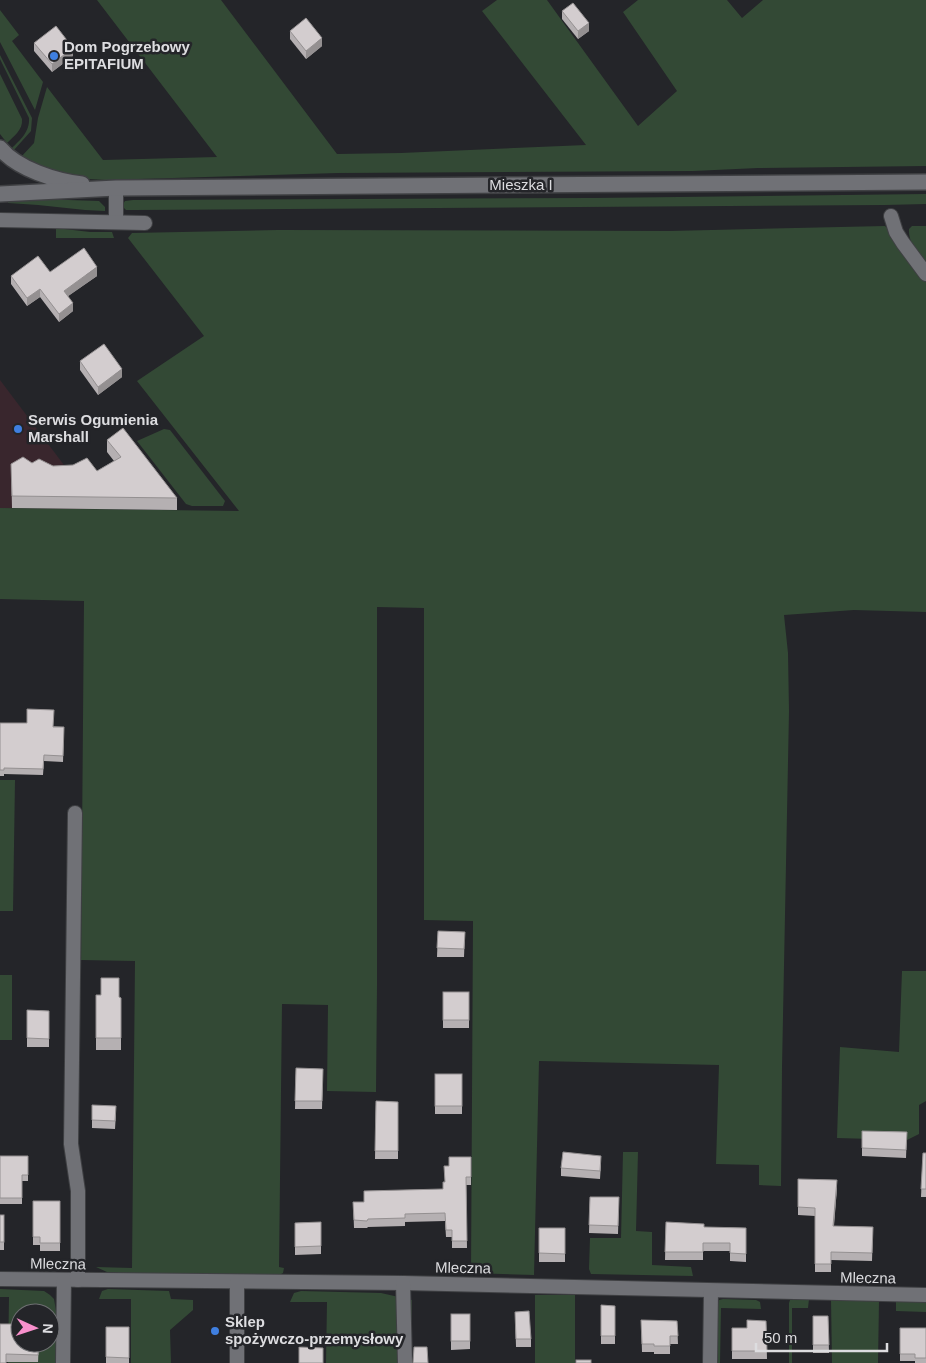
<svg xmlns="http://www.w3.org/2000/svg" width="926" height="1363" font-family="Arial,sans-serif">
	<style>
		.commercial { fill: #39262d }
		.green { fill: #334935; fill-rule: evenodd }
		.lines { fill: none; stroke-linecap: round; stroke-linejoin: round }
		.street-casing { stroke: #3f4043; stroke-width: 16 }
		.secondary-casing { stroke: #3f4043; stroke-width: 18 }
		.street { stroke: #707176; stroke-width: 14 }
		.secondary { stroke: #707176; stroke-width: 15 }
		.wall { fill: #b5b0b2 }
		.shaded-wall { fill: #949091 }
		.building { fill: #d3cdcf; stroke: #949091 }
		.shop-dot { fill: #3f7fe0; stroke: #242529; stroke-width: 2 }
		.labels { text-anchor: middle; stroke-width: 5; stroke-linejoin: round; paint-order: stroke }
		.poi-label { font-size: 15px; font-weight: bold; fill: #dddde0; stroke: #242529; text-anchor: start }
		.street-label { font-size: 15px; fill: #dddde0; stroke: #242529 }
	</style>
	<rect width="100%" height="100%" fill="#242529"/>
	<!-- commercial -->
	<polygon class="commercial" points="0,380 73,477 100,509 0,508"/>
	<!-- green -->
	<g class="green">
		<polygon points="97,0 221,0 337,154 401,153 586,145 482,11 497,0 547,0 638,126 677,91 623,12 638,0 727,0 742,18 763,0 926,0 926,166 758,168 693,171 338,173 106,180 88,179 59,175 21,157 34,143 38,118 47,87 103,160 217,157"/>
		<polygon points="0,10 19,35 12,41 43,82 35,110 0,42"/>
		<path d="M0 55 32 118 31 131 13 151 11 149C20 140 30 132 29 118L0 59Z"/>
		<path d="M0 74 22 119C23 130 14 136 7 143L0 134Z"/>
		<polygon points="926,194 926,204 885,205 133,210 126,210 122,206 125,201 133,200 593,198"/>
		<polygon points="8,198 99,201 105,207 105,211 85,210 38,205 8,203"/>
		<polygon points="885,226 891,232 899,247 926,282 926,612 854,610 784,615 788,653 789,711 782,1068 781,1186 759,1185 759,1165 716,1164 719,1065 539,1061 534,1275 471,1273 473,921 424,920 424,608 377,607 377,986 376,1092 327,1091 328,1005 282,1004 279,1267 284,1268 283,1273 277,1276 132,1274 107,1272 96,1267 132,1268 135,961 81,960 84,601 0,599 0,508 239,511 137,381 204,336 128,238 132,233 278,230 670,231"/>
		<path d="M912 226H926V263C918 252 908 243 909 229Z"/>
		<polygon points="56,228 90,232 112,232 114,238 56,238"/>
		<polygon points="164,429 170,430 225,501 223,506 192,506 186,504 137,441"/>
		<polygon points="0,780 15,780 13,911 0,911"/>
		<polygon points="902,971 926,971 926,1101 919,1105 919,1134 907,1140 837,1138 840,1047 899,1052"/>
		<rect x="0" y="975" width="12" height="65"/>
		<polygon points="623,1152 638,1152 636,1231 652,1232 652,1265 691,1267 693,1276 591,1274 589,1269 590,1238 621,1238"/>
		<path d="M0 1289 44 1291 50 1295 54 1299 57 1317 56 1363H8L9 1297H0ZM20 1313H50V1343H20Z"/>
		<polygon points="108,1289 169,1291 171,1299 193,1300 193,1310 170,1330 171,1363 131,1363 131,1299 99,1299 102,1291"/>
		<polygon points="301,1291 381,1293 412,1300 412,1363 326,1363 327,1302 290,1302 294,1293"/>
		<rect x="535" y="1295" width="40" height="68"/>
		<polygon points="723,1299 756,1300 760,1302 761,1309 721,1308 720,1363 717,1363 717,1304 719,1300"/>
		<polygon points="809,1299 808,1308 792,1308 792,1363 789,1363 789,1303 790,1300"/>
		<polygon points="831,1300 879,1301 878,1363 832,1363"/>
		<polygon points="896,1301 926,1302 926,1312 896,1311"/>
	</g>
	<g class="lines">
		<!-- street casing -->
		<g class="street-casing">
			<g id="street">
				<polyline points="116,188 116,222"/>
				<polyline points="891,216 896,232 903,243 926,274"/>
				<polyline points="0,220 145,223"/>
				<polyline points="75,813 71,1144 78,1191 78,1280"/>
				<polyline points="0,1279 403,1283 926,1295"/>
				<polyline points="403,1283 405,1363"/>
				<polyline points="63,1363 64,1280"/>
				<polyline points="237,1363 237,1282"/>
				<polyline points="710,1363 711,1291"/>
			</g>
		</g>
		<!-- secondary casing -->
		<g class="secondary-casing">
			<g id="secondary">
				<path d="M0 148C17 169 56 181 82 184"/>
				<polyline points="0,194 116,188 926,182"/>
			</g>
		</g>
		<!-- street -->
		<use href="#street" class="street"/>
		<!-- secondary -->
		<use href="#secondary" class="secondary"/>
	</g>
	<!-- wall -->
	<g class="wall">
		<polygon points="562,11 589,31 578,39 562,19"/>
		<polygon points="290,31 322,46 306,59 290,39"/>
		<polygon points="34,43 73,56 52,72 34,51"/>
		<polygon points="50,272 97,276 68,296 73,311 59,322 40,297 27,306 11,284 11,276"/>
		<polygon points="80,361 122,377 98,395 80,370"/>
		<polygon points="107,440 177,498 177,510 12,508 11,464 32,463 53,466 97,471 114,461 107,452"/>
		<polygon points="0,723 64,727 63,762 44,761 43,775 4,774 4,776 0,776"/>
		<polygon points="438,931 465,932 464,957 437,957"/>
		<rect x="443" y="992" width="26" height="36"/>
		<polygon points="96,995 121,998 121,1050 96,1050"/>
		<polygon points="27,1010 49,1011 49,1047 27,1047"/>
		<polygon points="296,1068 323,1069 322,1109 295,1109"/>
		<rect x="435" y="1074" width="27" height="40"/>
		<polygon points="376,1101 398,1102 398,1159 375,1159"/>
		<polygon points="92,1105 116,1114 115,1129 92,1128"/>
		<polygon points="862,1131 907,1132 906,1158 862,1156"/>
		<polygon points="923,1153 926,1153 926,1197 921,1197"/>
		<polygon points="0,1156 28,1156 28,1181 22,1181 22,1204 0,1204"/>
		<polygon points="471,1157 471,1185 466,1185 467,1248 452,1248 452,1237 446,1237 445,1221 405,1222 405,1226 368,1227 367,1228 354,1228 353,1202 364,1202 443,1189 449,1166"/>
		<polygon points="601,1164 600,1179 561,1176 561,1168"/>
		<polygon points="798,1179 837,1188 834,1226 873,1227 872,1261 831,1260 831,1272 815,1272 815,1216 798,1215"/>
		<polygon points="590,1197 619,1197 618,1234 589,1233"/>
		<polygon points="33,1201 60,1201 60,1251 40,1251 40,1245 33,1245"/>
		<rect x="0" y="1215" width="4" height="35"/>
		<polygon points="321,1222 321,1254 295,1255 295,1223"/>
		<polygon points="666,1222 704,1227 746,1228 746,1262 730,1261 730,1251 703,1251 703,1260 665,1260"/>
		<rect x="539" y="1228" width="26" height="34"/>
		<polygon points="601,1305 615,1306 615,1344 601,1344"/>
		<polygon points="515,1312 531,1339 531,1347 516,1347"/>
		<polygon points="451,1314 470,1314 470,1349 451,1350"/>
		<polygon points="813,1316 828,1316 829,1353 813,1353"/>
		<polygon points="641,1320 677,1321 678,1344 670,1344 670,1354 654,1354 654,1352 642,1352"/>
		<polygon points="766,1321 767,1359 732,1359 732,1328 747,1328"/>
		<polygon points="0,1324 39,1343 38,1362 6,1362"/>
		<rect x="106" y="1327" width="23" height="36"/>
		<polygon points="900,1328 926,1328 926,1363 915,1363 915,1361 900,1361"/>
	</g>
	<!-- shaded-wall -->
	<g class="shaded-wall">
		<polygon points="589,23 589,31 578,39 578,31"/>
		<polygon points="322,38 322,46 306,59 306,51"/>
		<polygon points="73,48 73,56 52,72 52,64"/>
		<polygon points="97,267 97,276 64,299 64,291"/>
		<polygon points="40,289 40,297 27,306 27,298"/>
		<polygon points="73,303 73,311 59,322 59,314"/>
		<polygon points="122,369 122,377 98,395 98,387"/>
		<polygon points="837,1180 837,1188 833,1234 833,1226"/>
	</g>
	<!-- building -->
	<g class="building">
		<polygon points="573,3 589,23 578,31 562,11"/>
		<polygon points="306,18 322,38 306,51 290,31"/>
		<polygon points="56,26 73,48 52,64 34,43"/>
		<polygon points="84,248 97,267 64,291 73,303 59,314 40,289 27,298 11,276 38,256 50,272"/>
		<polygon points="104,344 122,369 98,387 80,361"/>
		<polygon points="123,428 177,498 12,496 11,464 23,457 32,463 39,459 53,466 73,465 87,458 97,471 121,457 107,440"/>
		<polygon points="27,709 54,710 53,727 64,727 63,756 44,755 43,769 4,768 4,770 0,770 0,723 27,723"/>
		<polygon points="438,931 465,932 464,949 437,948"/>
		<polygon points="101,978 119,978 119,997 121,998 121,1038 96,1038 96,995 101,995"/>
		<rect x="443" y="992" width="26" height="28"/>
		<polygon points="27,1010 49,1011 49,1039 27,1038"/>
		<polygon points="296,1068 323,1069 322,1101 295,1101"/>
		<rect x="435" y="1074" width="27" height="32"/>
		<polygon points="376,1101 398,1102 398,1151 375,1151"/>
		<polygon points="92,1105 116,1106 115,1121 92,1120"/>
		<polygon points="862,1131 907,1132 906,1150 862,1148"/>
		<polygon points="563,1152 601,1156 600,1171 561,1168"/>
		<polygon points="923,1153 926,1153 926,1189 921,1189"/>
		<polygon points="0,1156 28,1156 28,1175 22,1175 22,1198 0,1198"/>
		<polygon points="449,1157 471,1157 471,1177 466,1177 467,1241 452,1241 452,1230 446,1230 445,1213 405,1214 405,1218 368,1219 367,1221 354,1220 353,1202 364,1202 364,1191 443,1189 443,1182 445,1182 444,1166 449,1166"/>
		<polygon points="798,1179 837,1180 833,1226 873,1227 872,1253 831,1252 831,1264 815,1264 815,1208 798,1207"/>
		<polygon points="590,1197 619,1197 618,1226 589,1225"/>
		<polygon points="33,1201 60,1201 60,1243 40,1243 40,1237 33,1237"/>
		<rect x="0" y="1215" width="4" height="27"/>
		<polygon points="321,1222 321,1246 295,1247 295,1223"/>
		<polygon points="666,1222 704,1224 704,1227 746,1228 746,1254 730,1253 730,1243 703,1243 703,1252 665,1252"/>
		<polygon points="539,1228 565,1228 565,1254 539,1253"/>
		<polygon points="601,1305 615,1306 615,1336 601,1336"/>
		<polygon points="529,1311 531,1339 516,1339 515,1312"/>
		<rect x="451" y="1314" width="19" height="27"/>
		<polygon points="813,1316 828,1316 829,1345 813,1345"/>
		<polygon points="641,1320 677,1321 678,1336 670,1336 670,1346 654,1346 654,1344 642,1344"/>
		<polygon points="747,1320 766,1321 767,1351 732,1351 732,1328 747,1328"/>
		<polygon points="0,1324 20,1324 20,1343 39,1343 38,1355 6,1354 6,1363 0,1363"/>
		<polygon points="106,1327 129,1327 129,1358 106,1357"/>
		<polygon points="900,1328 926,1328 926,1358 915,1358 915,1354 900,1354"/>
		<polygon points="299,1347 323,1348 323,1363 299,1363"/>
		<polygon points="414,1347 427,1347 428,1363 413,1363"/>
		<rect x="576" y="1360" width="15" height="3"/>
	</g>
	<!-- markers -->
	<g class="shop-dot">
		<circle cx="54" cy="56" r="5"/>
		<circle cx="18" cy="429" r="5"/>
		<circle cx="215" cy="1331" r="5"/>
	</g>
	<g class="labels">
		<!-- poi labels -->
		<g class="poi-label">
			<text x="64" y="52">Dom Pogrzebowy<tspan x="64" dy="17">EPITAFIUM</tspan></text>
			<text x="28" y="425">Serwis Ogumienia<tspan x="28" dy="17">Marshall</tspan></text>
			<text x="225" y="1327">Sklep<tspan x="225" dy="17">spożywczo-przemysłowy</tspan></text>
		</g>
		<!-- street labels -->
		<g class="street-label">
			<text x="521" y="190">Mieszka I</text>
			<text transform="translate(58 1264) rotate(1)" y="5">Mleczna</text>
			<text transform="translate(463 1268) rotate(1)" y="5">Mleczna</text>
			<text transform="translate(868 1278) rotate(1)" y="5">Mleczna</text>
		</g>
	</g>
	<!-- north arrow -->
	<g transform="translate(35 1328) rotate(93)"><circle r="24" fill="#242529" stroke="#6e6f72"/>
	<path d="M0-4L9 19L0 12L-9 19Z" fill="#f890cc"/>
	<text y="-8" font-size="14" font-weight="bold" text-anchor="middle" fill="#dddde0">N</text>
	</g>
	<!-- scale -->
	<path d="M756 1343v8h131v-8" fill="none" stroke="#dddde0" stroke-width="2.5"/>
	<text x="764" y="1343" font-size="15" fill="#dddde0" stroke="#242529" stroke-width="4" paint-order="stroke">50 m</text>
</svg>
